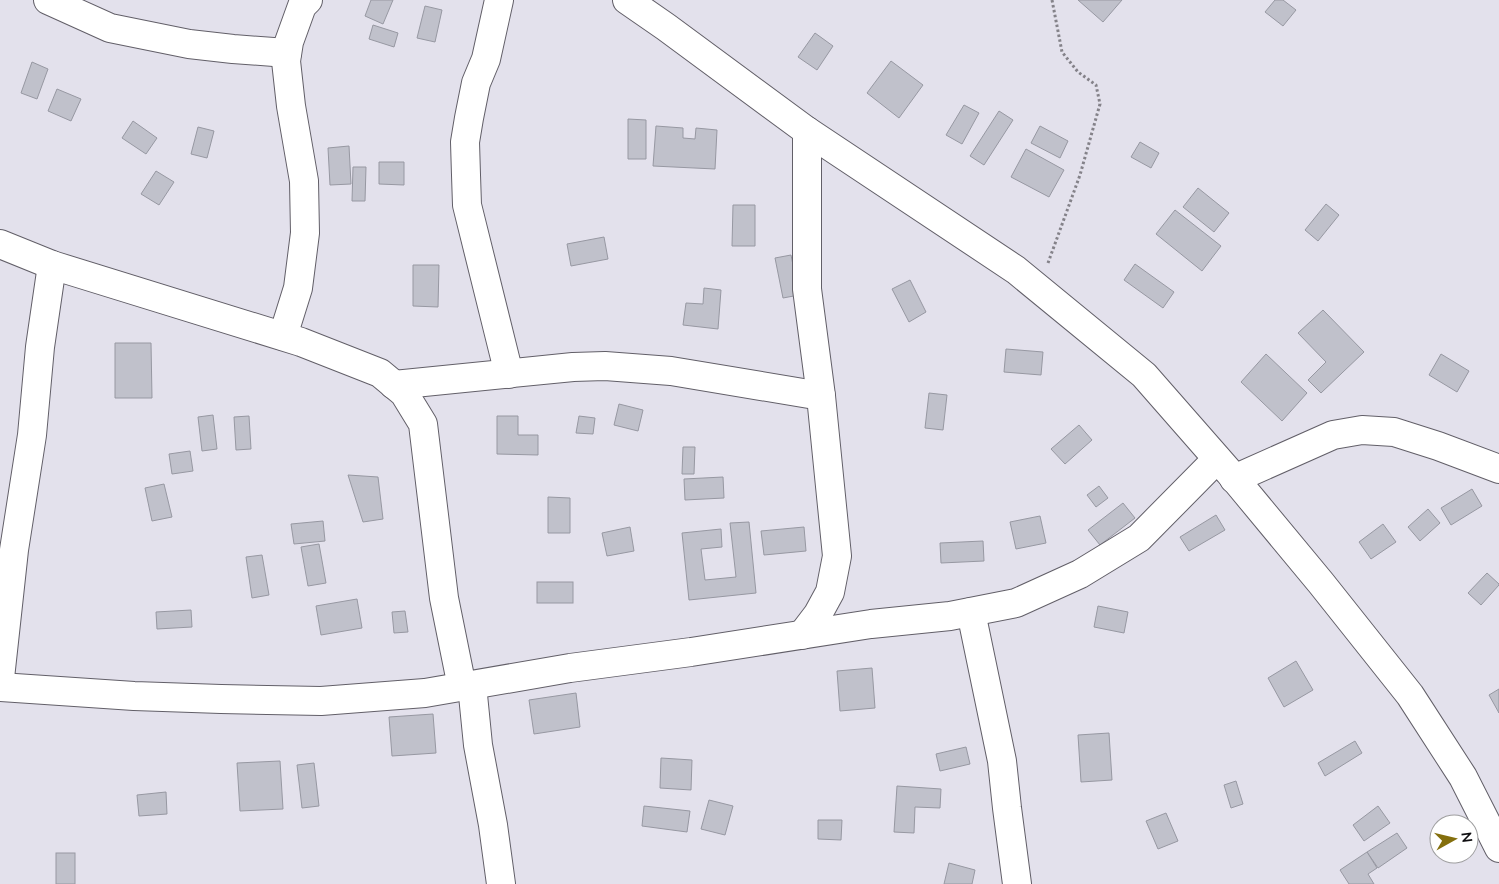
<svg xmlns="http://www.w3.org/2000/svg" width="1499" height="884" font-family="'Nunito Sans',sans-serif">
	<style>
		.building { fill: #c0c1cb; stroke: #9798a2 }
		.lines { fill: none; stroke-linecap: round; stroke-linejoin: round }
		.minor-casing { stroke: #625f68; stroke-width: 30 }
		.path { stroke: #848289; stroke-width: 3; stroke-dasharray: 2.5 2.5; stroke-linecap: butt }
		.minor { stroke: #fff; stroke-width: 28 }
	</style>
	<rect width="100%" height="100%" fill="#e3e1ec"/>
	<!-- building -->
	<g class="building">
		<polygon points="371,0 393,0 383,24 365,16"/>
		<polygon points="1078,0 1122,0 1103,22"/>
		<polygon points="1275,0 1283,0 1296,10 1283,26 1265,12"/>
		<polygon points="425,6 442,10 435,42 417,38"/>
		<polygon points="373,25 398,33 394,47 369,39"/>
		<polygon points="815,33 833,46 817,70 798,57"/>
		<polygon points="891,61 923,85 899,118 867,93"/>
		<polygon points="32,62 48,69 37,99 21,93"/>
		<polygon points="57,89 81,99 71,121 48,111"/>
		<polygon points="964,105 979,113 962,144 946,135"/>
		<polygon points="999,111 1013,120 984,165 970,156"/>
		<polygon points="628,119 646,120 646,159 628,159"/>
		<polygon points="133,121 157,138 146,154 122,138"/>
		<polygon points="656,126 683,128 683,138 695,139 696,128 717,130 715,169 653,166"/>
		<polygon points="1040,126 1068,141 1060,158 1031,143"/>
		<polygon points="198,127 214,131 207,158 191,154"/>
		<polygon points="1140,142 1159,153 1151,168 1131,157"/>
		<polygon points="349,146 351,184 330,185 328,148"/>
		<polygon points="1026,149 1064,170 1049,197 1011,177"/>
		<polygon points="379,162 404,162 404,185 379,184"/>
		<polygon points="353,167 366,167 365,201 352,201"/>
		<polygon points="156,171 174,182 159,205 141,194"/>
		<polygon points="1198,188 1229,213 1214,232 1183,207"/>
		<polygon points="1326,204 1339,215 1318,241 1305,230"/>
		<polygon points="733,205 755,205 755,246 732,246"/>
		<polygon points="1175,210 1221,246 1202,271 1156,234"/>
		<polygon points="604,237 608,259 571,266 567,244"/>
		<polygon points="791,255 799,295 783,298 775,258"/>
		<polygon points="1135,264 1174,292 1163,308 1124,280"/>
		<polygon points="413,265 439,265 438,307 413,306"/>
		<polygon points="910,280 926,312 909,322 892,289"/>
		<polygon points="704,288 721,290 718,329 683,325 686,303 703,304"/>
		<polygon points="1323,310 1364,352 1321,393 1308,380 1326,362 1298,333"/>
		<polygon points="115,343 151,343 152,398 115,398"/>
		<polygon points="1006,349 1043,352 1041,375 1004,372"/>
		<polygon points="1266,354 1307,393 1282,421 1241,382"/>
		<polygon points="1441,354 1469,371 1457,392 1429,375"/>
		<polygon points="929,393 947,395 943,430 925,428"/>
		<polygon points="619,404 643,410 638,431 614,425"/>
		<polygon points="213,415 217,449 202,451 198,417"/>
		<polygon points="249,416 251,449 236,450 234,417"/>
		<polygon points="497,416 518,416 518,435 538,435 538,455 497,454"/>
		<polygon points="579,416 595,418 593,434 576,433"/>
		<polygon points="1079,425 1092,440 1065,464 1051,449"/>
		<polygon points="683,447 695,447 694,474 682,474"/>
		<polygon points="190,451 193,471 172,474 169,454"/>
		<polygon points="348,475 378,477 383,519 363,522"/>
		<polygon points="723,477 724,498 685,500 684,479"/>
		<polygon points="164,484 172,517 152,521 145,488"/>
		<polygon points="1099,486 1108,498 1096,507 1087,495"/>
		<polygon points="1472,489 1482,506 1451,525 1441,508"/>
		<polygon points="548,497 570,498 570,533 548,533"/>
		<polygon points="1123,503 1135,518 1100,545 1088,530"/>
		<polygon points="1428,509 1440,523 1420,541 1408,527"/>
		<polygon points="1216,515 1225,530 1189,551 1180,537"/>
		<polygon points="1040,516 1046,543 1016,549 1010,522"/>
		<polygon points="323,521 325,541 294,544 291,524"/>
		<polygon points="749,522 756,593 689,600 682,533 721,529 722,547 701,549 705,580 736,577 730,523"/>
		<polygon points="1383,524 1396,542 1371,559 1359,542"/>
		<polygon points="630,527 634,551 607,556 602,533"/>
		<polygon points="804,527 806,551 764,555 761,531"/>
		<polygon points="983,541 984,561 941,563 940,543"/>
		<polygon points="319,544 326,583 308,586 301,547"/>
		<polygon points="262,555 269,595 252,598 246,557"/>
		<polygon points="1487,573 1499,584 1499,585 1481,605 1468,593"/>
		<rect x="537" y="582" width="36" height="21"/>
		<polygon points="357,599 362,628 321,635 316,606"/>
		<polygon points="1098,606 1128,612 1124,633 1094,627"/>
		<polygon points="191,610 192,627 157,629 156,612"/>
		<polygon points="405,611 408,632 394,633 392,612"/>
		<polygon points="1296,661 1313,690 1284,707 1268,678"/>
		<polygon points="872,668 875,708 840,711 837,671"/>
		<polygon points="1499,689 1499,713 1489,695"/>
		<polygon points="576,693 580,727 534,734 529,700"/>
		<polygon points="433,714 436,753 392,756 389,717"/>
		<polygon points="1109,733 1112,780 1081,782 1078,735"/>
		<polygon points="1355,741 1362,753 1325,776 1318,763"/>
		<polygon points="966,747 970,764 940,771 936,754"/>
		<polygon points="661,758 692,760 691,790 660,788"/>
		<polygon points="280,761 283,809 240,811 237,763"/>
		<polygon points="314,763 319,806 302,808 297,765"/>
		<polygon points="1236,781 1243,804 1231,808 1224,785"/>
		<polygon points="897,786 941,789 940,808 915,807 914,833 894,832"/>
		<polygon points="166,792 167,814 139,816 137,795"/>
		<polygon points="709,800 733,806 725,835 701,829"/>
		<polygon points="644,806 690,811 687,832 642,826"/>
		<polygon points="1378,806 1390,823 1364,841 1353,825"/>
		<polygon points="1166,813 1178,841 1158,849 1146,821"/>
		<polygon points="818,820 842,820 841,840 818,839"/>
		<polygon points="1397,833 1407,848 1378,868 1367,852"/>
		<polygon points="1367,852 1377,868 1368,874 1374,884 1349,884 1340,870"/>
		<rect x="56" y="853" width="19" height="31"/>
		<polygon points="949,863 975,870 972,884 944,884"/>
	</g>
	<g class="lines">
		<!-- minor casing -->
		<g class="minor-casing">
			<g id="minor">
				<polyline points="48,0 110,28 189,44 233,49 287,53"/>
				<polyline points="499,0 486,59 476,83 469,118 465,142 466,175 467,205 509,374"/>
				<polyline points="627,0 666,27 807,131 1016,270 1144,375 1229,472 1321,583 1410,695 1463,777 1499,848"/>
				<polyline points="0,244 52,265 301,342 380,373 404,393 423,424 444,598 462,687"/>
				<polyline points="283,336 298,288 305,233 304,181 291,106 286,61 289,42 302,6 308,0"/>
				<polyline points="394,385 573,367 605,366 671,371 821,396"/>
				<polyline points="1234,479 1333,435 1362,430 1394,432 1438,446 1499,469"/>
				<polyline points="971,612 1002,761 1007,808 1017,884"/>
				<polyline points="802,635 818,614 830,592 837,556 821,396 807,289 807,131"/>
				<polyline points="0,678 14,550 32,435 40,347 52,265"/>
				<polyline points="472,685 478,745 493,825 501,884"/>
				<polyline points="0,687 134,696 221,699 321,701 425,693 570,668 691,652 871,624 950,616 1016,603 1080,574 1139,538 1217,459"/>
			</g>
		</g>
		<!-- path -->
		<polyline class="path" points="1048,263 1080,175 1100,104 1096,85 1078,72 1062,52 1052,0"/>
		<!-- minor -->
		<use href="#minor" class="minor"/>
	</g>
	<!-- north arrow -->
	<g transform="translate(1454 839) rotate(82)"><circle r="24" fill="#ffffff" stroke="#9f9fa0"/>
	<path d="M0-4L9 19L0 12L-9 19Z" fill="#846f0d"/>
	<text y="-8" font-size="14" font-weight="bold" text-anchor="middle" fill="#0f0e11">N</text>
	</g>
</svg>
